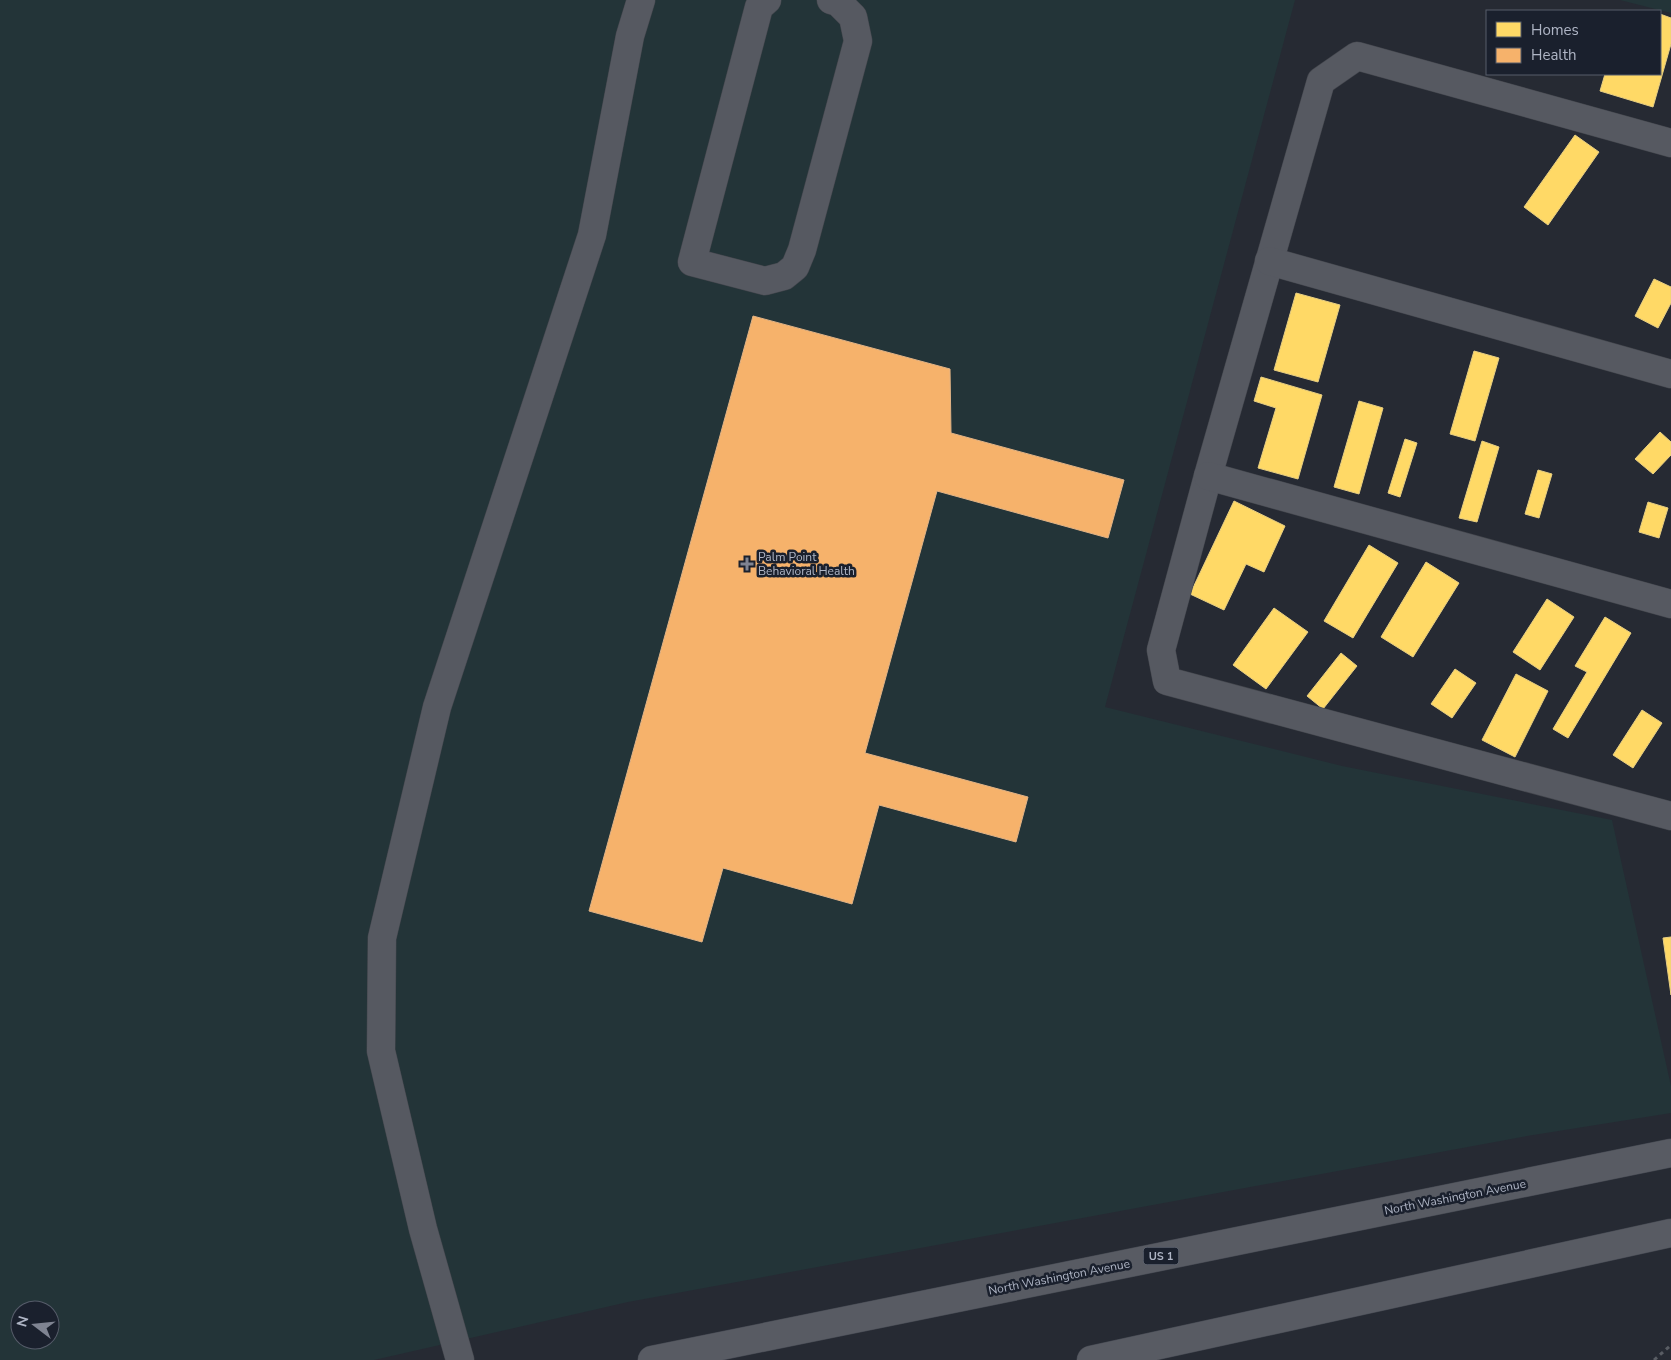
<svg xmlns="http://www.w3.org/2000/svg" width="1671" height="1360" font-family="'Nunito Sans',sans-serif">
	<style>
		.green { fill: #233438; fill-rule: evenodd }
		.homes { fill: #ffd966; stroke: #e7ce82 }
		.health { fill: #f6b26b; stroke: #e1b386 }
		.lines { fill: none; stroke-linecap: round; stroke-linejoin: round }
		.minor-casing { stroke: #42454c; stroke-width: 29 }
		.major-casing { stroke: #434750; stroke-width: 29 }
		.path { stroke: #595d64; stroke-width: 3; stroke-dasharray: 4 4; stroke-linecap: butt }
		.minor { stroke: #565961; stroke-width: 28 }
		.major { stroke: #585b63; stroke-width: 28 }
		.poi-dot { fill: #7f8492; stroke: #1a202d; stroke-width: 2 }
		.labels { text-anchor: middle; stroke-width: 5; stroke-linejoin: round; paint-order: stroke }
		.shield { fill: #1a202d; stroke: #828897; stroke-width: 1 }
		.shield-label { font-size: 11px; font-weight: bold; fill: #afb5c5 }
		.poi-label { font-size: 12px; fill: #afb5c5; stroke: #1a202d; text-anchor: start }
		.street-label { font-size: 12px; fill: #afb5c5; stroke: #1a202d }
	</style>
	<rect width="100%" height="100%" fill="#262a33"/>
	<!-- green -->
	<g class="green">
		<path d="M0 0H1295L1105 707 1342 766 1612 820 1671 1086V1113L1527 1136 628 1302 374 1360H0ZM20 1310H50V1340H20Z"/>
		<polygon points="1620,0 1671,0 1671,13"/>
	</g>
	<!-- homes -->
	<g class="homes">
		<polygon points="1660,14 1671,18 1671,44 1653,107 1600,91 1605,74 1660,74"/>
		<polygon points="1575,135 1599,152 1548,225 1524,207"/>
		<polygon points="1654,279 1671,287 1671,303 1658,328 1635,316"/>
		<polygon points="1296,293 1340,305 1318,382 1274,370"/>
		<polygon points="1474,351 1499,358 1475,441 1450,434"/>
		<polygon points="1261,377 1322,395 1298,479 1258,468 1276,408 1254,401"/>
		<polygon points="1359,401 1383,408 1359,494 1334,487"/>
		<polygon points="1660,432 1671,442 1671,455 1653,474 1635,459"/>
		<polygon points="1405,439 1417,443 1400,497 1388,493"/>
		<polygon points="1482,441 1499,447 1477,522 1459,518"/>
		<polygon points="1538,470 1552,474 1539,518 1525,514"/>
		<polygon points="1234,501 1285,526 1264,572 1246,564 1224,610 1190,594"/>
		<polygon points="1648,502 1668,508 1659,538 1639,532"/>
		<polygon points="1369,545 1398,563 1353,638 1324,621"/>
		<polygon points="1426,562 1459,583 1413,657 1381,637"/>
		<polygon points="1547,599 1574,617 1540,670 1513,652"/>
		<polygon points="1274,608 1308,632 1266,689 1233,665"/>
		<polygon points="1605,617 1631,633 1568,738 1553,729 1587,672 1575,666"/>
		<polygon points="1341,653 1357,666 1323,709 1307,696"/>
		<polygon points="1455,669 1476,683 1452,718 1431,704"/>
		<polygon points="1516,674 1548,691 1515,757 1482,740"/>
		<polygon points="1642,710 1662,723 1633,768 1613,755"/>
		<polygon points="1671,937 1671,995 1663,938"/>
	</g>
	<!-- health -->
	<polygon class="health" points="753,316 950,369 951,433 1124,480 1108,538 937,491 865,753 1028,797 1016,842 879,805 852,904 723,868 702,942 589,911"/>
	<g class="lines">
		<!-- minor casing -->
		<g class="minor-casing">
			<g id="minor">
				<polyline points="767,0 759,7 692,262 765,281 784,276 795,267 802,250 858,41 853,17 838,2 831,0"/>
				<polyline points="1671,143 1357,56 1321,81 1208,476 1161,650 1167,681 1671,816"/>
				<polyline points="1269,261 1671,374"/>
				<polyline points="1208,476 1671,604"/>
				<polyline points="460,1360 423,1229 381,1051 382,938 437,707 592,235 630,36 641,0"/>
			</g>
		</g>
		<!-- major casing -->
		<g class="major-casing">
			<g id="major">
				<polyline points="652,1360 1671,1153"/>
				<polyline points="1091,1360 1671,1233"/>
			</g>
		</g>
		<!-- path -->
		<polyline class="path" points="1654,1360 1671,1345"/>
		<!-- minor -->
		<use href="#minor" class="minor"/>
		<!-- major -->
		<use href="#major" class="major"/>
	</g>
	<!-- markers -->
	<path class="poi-dot" d="M744.5 556.5h5v5h5v5h-5v5h-5v-5h-5v-5h5z"/>
	<g class="labels">
		<!-- shield labels -->
		<rect class="shield" x="1143.5" y="1247.5" width="35" height="17" rx="4"/>
		<g class="shield-label">
			<text x="1161" y="1260">US 1</text>
		</g>
		<!-- poi labels -->
		<g class="poi-label">
			<text x="758" y="561">Palm Point<tspan x="758" dy="14">Behavioral Health</tspan></text>
		</g>
		<!-- street labels -->
		<g class="street-label">
			<text transform="translate(1455 1197) rotate(-11)" y="4">North Washington Avenue</text>
			<text transform="translate(1059 1277) rotate(-11)" y="4">North Washington Avenue</text>
		</g>
	</g>
	<!-- legend -->
	<rect x="1486" y="10" width="175" height="65" fill="#1a202d" stroke="#565c6a"/>
	<rect x="1496" y="22" width="25" height="15" fill="#ffd966" stroke="#565c6a"/>
	<text x="1531" y="35" font-size="15" fill="#afb5c5">Homes</text>
	<rect x="1496" y="48" width="25" height="15" fill="#f6b26b" stroke="#565c6a"/>
	<text x="1531" y="60" font-size="15" fill="#afb5c5">Health</text>
	<!-- north arrow -->
	<g transform="translate(35 1325) rotate(286)"><circle r="24" fill="#1a202d" stroke="#565c6a"/>
	<path d="M0-4L9 19L0 12L-9 19Z" fill="#7f8492"/>
	<text y="-8" font-size="14" font-weight="bold" text-anchor="middle" fill="#afb5c5">N</text>
	</g>
</svg>
